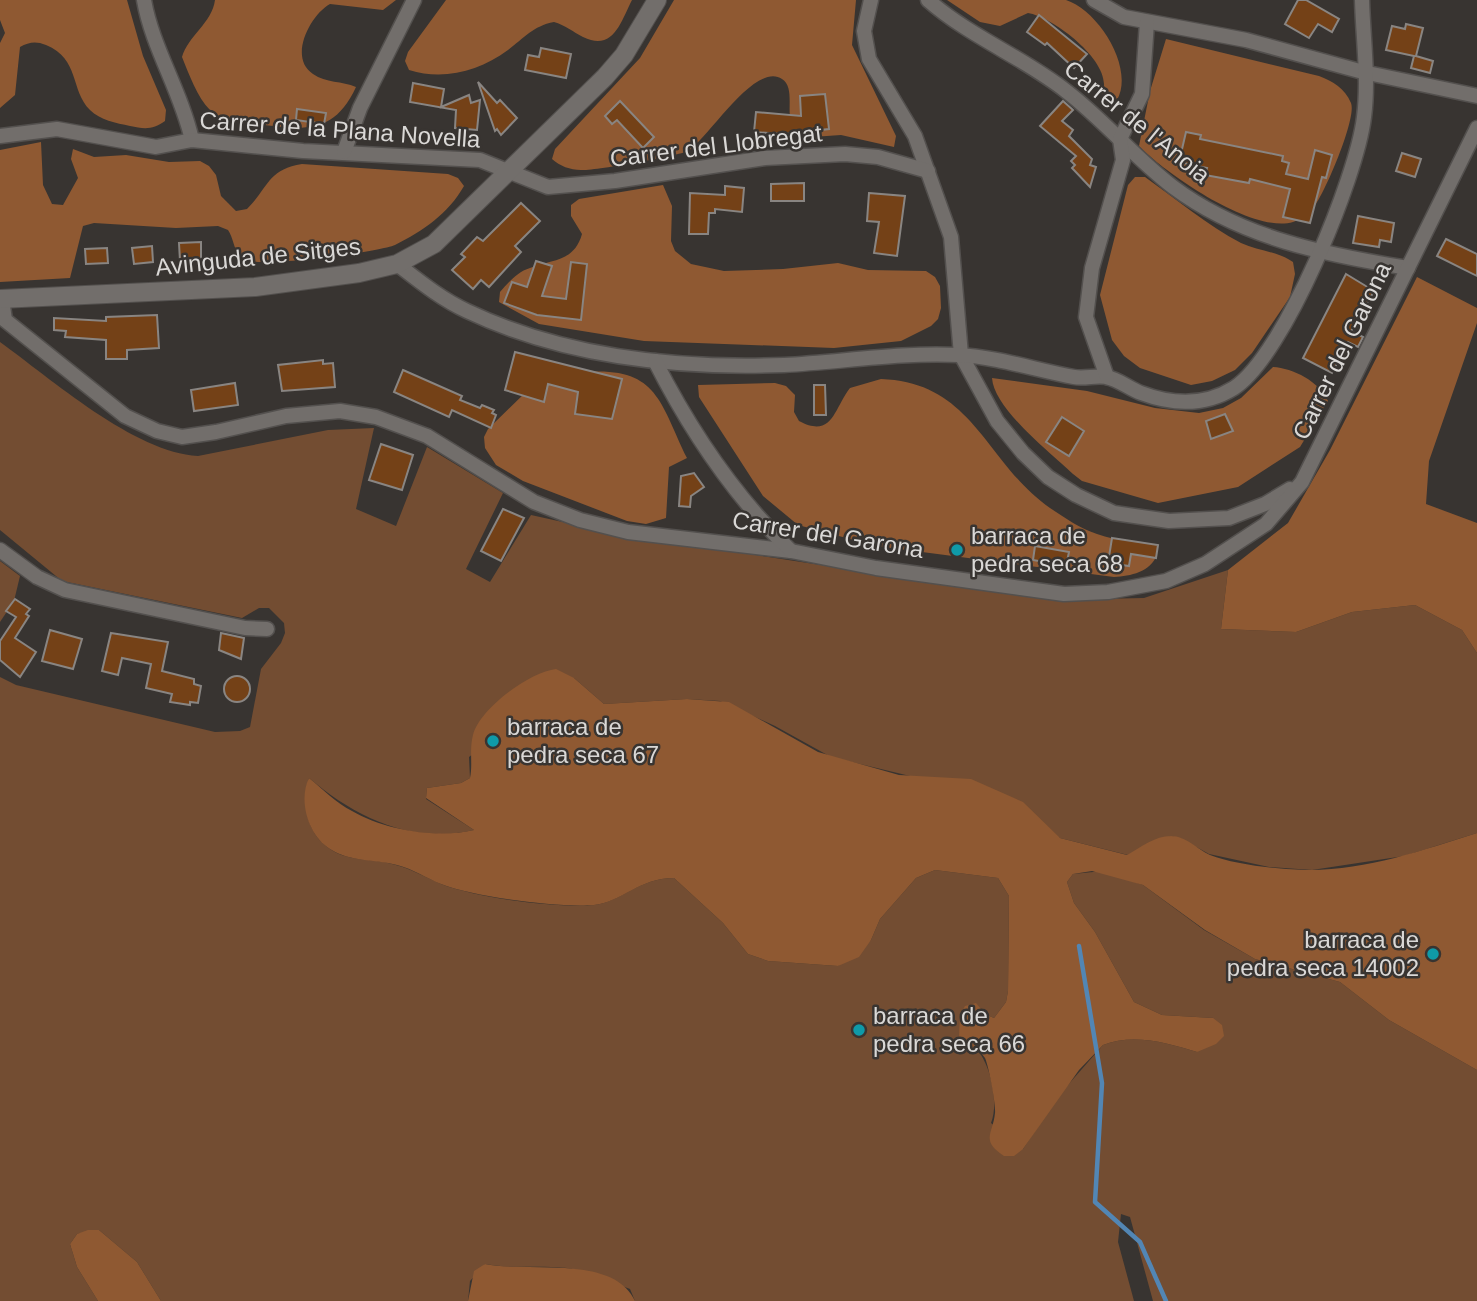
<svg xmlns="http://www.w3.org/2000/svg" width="1477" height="1301" font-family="Arial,sans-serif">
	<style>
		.green { fill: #734d32 }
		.forest { fill: #8f5932 }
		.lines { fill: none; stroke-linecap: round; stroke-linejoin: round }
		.stream { stroke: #5286b4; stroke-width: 4.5 }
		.building { fill: #744117; stroke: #898582; stroke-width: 2 }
		.minor-casing { stroke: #53504e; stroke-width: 17 }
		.tertiary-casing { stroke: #53504e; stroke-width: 20 }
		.minor { stroke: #726e6b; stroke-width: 14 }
		.tertiary { stroke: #726e6b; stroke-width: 18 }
		.culture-dot { fill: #0f9aa8; stroke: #383431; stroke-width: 2.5 }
		.labels { text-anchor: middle; stroke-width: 5; stroke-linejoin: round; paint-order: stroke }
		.street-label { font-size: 24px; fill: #dad8d6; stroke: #383431 }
		.poi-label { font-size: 24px; fill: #dad8d6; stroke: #383431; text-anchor: start }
	</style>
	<rect width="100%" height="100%" fill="#383431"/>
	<!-- green -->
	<g class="green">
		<path d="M0 342C50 378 135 453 198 456L328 430 374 428 356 509 396 526 427 447 503 493 466 569 490 582 531 515 617 534 1051 600 1144 598 1228 570 1221 629 1296 632 1352 612 1415 605 1462 630 1477 653V833L1404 856 1312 870 1269 867 1209 854 1182 839 1171 836 1128 855 1060 838 910 776 831 757 775 726 720 701 687 699 604 704 574 678 469 757 470 778 461 783 427 788 426 799 474 830C412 845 355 817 309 778 302 804 306 833 330 849 349 862 372 858 392 864 410 868 425 877 441 884 477 898 556 908 594 905 621 902 639 878 674 878L723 923 748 954 768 961 838 966 871 940 880 919 916 878 935 870 998 878 1009 896 1008 991 1006 1002 994 1018 985 1014 978 1051C991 1066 999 1104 991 1123L1023 1149 1060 1094 1103 1045C1133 1033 1168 1043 1197 1052L1213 1018 1162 1015 1134 1002 1095 932 1074 903 1067 882 1073 874 1103 871 1143 885 1204 930 1255 959 1340 982 1389 1020 1477 1070V1301H1153L1130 1217 1121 1214 1118 1242 1134 1301H635L630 1289C609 1281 589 1271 567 1268 539 1265 513 1269 485 1264L470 1281 468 1301H161L137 1262 99 1230 77 1234 70 1244 77 1267 98 1301H0V677L16 685 215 732 240 731 250 727 261 669 281 643 285 633 284 623 269 608H259L242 618 62 581 0 530Z"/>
		<polygon points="0,561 20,576 14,601 0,622"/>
	</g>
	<!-- forest -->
	<g class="forest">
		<path d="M0 0H127L143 56 166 110 165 121C153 130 144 129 130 126 116 123 100 120 90 110 70 90 80 59 46 45 36 41 29 42 20 47L15 95 0 108V43L5 33 0 20Z"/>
		<path d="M215 0H396L383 10 330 4C310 15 288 58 313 74 326 83 342 81 356 87 333 137 301 129 255 124 240 123 221 121 210 110 197 97 189 74 182 57 188 36 212 23 215 0Z"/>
		<path d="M446 0H632C621 21 614 52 583 37 573 32 565 25 554 22 533 26 524 38 508 50 479 71 444 81 409 70L405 61 408 52Z"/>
		<path d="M674 0H856L852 45 896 136 894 147 841 135 798 138C781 121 798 89 782 79 755 61 708 139 688 151 678 156 594 171 581 170 570 170 560 166 552 159L555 149 640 58Z"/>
		<path d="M947 0C976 0 1005 0 1033 0 1043 0 1057 0 1066 0 1098 10 1135 68 1117 100L1107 102 1102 93C1116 65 1054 17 1028 13L1000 26 980 22Z"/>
		<path d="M1166 39 1319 76C1332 81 1345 88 1351 103 1357 118 1325 193 1314 207 1309 214 1302 219 1293 222 1253 234 1166 174 1139 146L1150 91Z"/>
		<path d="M41 142 43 185 52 204 63 205 78 178 71 159 73 149 94 157 126 155 169 162 200 161 209 166 216 175 221 196 236 211 247 209C269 187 267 170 302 164L448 174 458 178 464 186C448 214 423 231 395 245 379 252 253 269 242 259 234 252 234 239 228 230L218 226 176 228 94 223 83 226 70 278 0 282V150Z"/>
		<path d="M1135 177H1145C1176 199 1207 225 1241 243 1258 251 1277 251 1293 262L1295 274 1290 297 1252 353 1235 370 1212 381 1191 385 1140 368 1124 356 1112 340 1100 295 1128 185Z"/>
		<path d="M663 185 672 206 671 241 675 251 691 264 724 271 783 269 838 263 868 270 926 271 935 277 940 286 941 308 938 319 931 326 901 341 834 348 644 341 539 324 499 302 500 292C509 282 517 272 530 268 553 259 574 262 582 234L571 216V205L579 199Z"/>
		<polygon points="1417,277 1477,308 1477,323 1429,461 1426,504 1477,523 1477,653 1462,630 1415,605 1352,612 1296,632 1221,629 1228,570 1288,523 1330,450"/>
		<path d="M1273 367C1293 368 1320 382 1328 401L1300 447 1238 487 1158 503 1082 481 1073 474C1050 452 994 409 992 378L1087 391 1155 408 1199 413 1223 408 1241 398Z"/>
		<path d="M586 372C658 367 660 403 687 458L669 467 666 518 646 524 627 521 523 481 496 465 485 448 484 437 488 429 528 390Z"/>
		<path d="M881 379C974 382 986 464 1050 508 1065 518 1081 529 1097 534 1118 541 1139 542 1157 555 1150 572 1131 576 1114 577L876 546 798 525 763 496 699 397 698 385 775 383 786 386 795 395 794 412 799 421C833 439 834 408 850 388Z"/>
		<path d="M556 669 574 678 604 704 687 699 729 702 818 752 899 775 971 779 1023 802 1060 838 1127 855C1141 847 1155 836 1171 836 1186 836 1197 849 1210 855 1236 865 1282 870 1310 870 1367 870 1423 850 1477 833V1070L1389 1020 1340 982 1255 959 1205 930 1143 885 1092 871 1073 874 1067 882 1074 903 1095 932 1134 1002 1162 1015 1213 1018 1222 1025 1224 1036 1216 1044 1197 1052C1168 1043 1133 1033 1103 1045L1079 1070 1023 1149 1014 1156H1004C980 1140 993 1134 995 1113 996 1104 989 1067 985 1058 979 1049 968 1043 959 1037L960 1015 965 1006 976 1003 985 1014 994 1018 1006 1002 1008 991 1009 896 998 878 935 870 916 878 880 919 871 940 859 957 838 966 768 961 748 954 723 923 674 878C639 878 622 902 594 905 558 908 474 897 441 884 426 878 413 869 397 865 374 859 350 862 330 849 308 836 298 800 309 778 323 789 336 803 352 811 385 830 436 839 474 830L426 798 427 788 461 783 470 778C473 764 469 750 473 735 480 708 530 672 556 669Z"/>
		<polygon points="88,1230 99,1230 137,1262 161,1301 98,1301 77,1267 70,1244 77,1234"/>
		<path d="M485 1264C529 1273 613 1254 635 1301H468L474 1271Z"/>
	</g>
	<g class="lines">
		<!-- stream -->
		<polyline class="stream" points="1079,946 1102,1083 1095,1202 1140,1242 1166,1301"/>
	</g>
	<!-- building -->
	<g class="building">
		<polygon points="1298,0 1306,0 1339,19 1332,32 1318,24 1309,38 1285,24"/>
		<polygon points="1039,15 1087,54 1074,68 1047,43 1045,45 1027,32"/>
		<polygon points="1406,24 1423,28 1416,56 1433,61 1430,73 1411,68 1414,56 1386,50 1392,26 1405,29"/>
		<polygon points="541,48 571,54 566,78 525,70 528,55 539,57"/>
		<polygon points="478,82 497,103 500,100 517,118 501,135 497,129 495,131"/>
		<polygon points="413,83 444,89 441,107 469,95 471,103 480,100 477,130 455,128 456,110 410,102"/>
		<polygon points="825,94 829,129 783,134 754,132 756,112 801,116 800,96"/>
		<polygon points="620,101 654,137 643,148 617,120 612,124 605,116"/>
		<polygon points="1063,101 1073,110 1062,121 1073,130 1069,136 1092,159 1090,165 1096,167 1090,187 1072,168 1075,165 1071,161 1076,156 1040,126"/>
		<polygon points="297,109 326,113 324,124 296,120"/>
		<polygon points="1186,132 1201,135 1200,139 1283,156 1282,161 1289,163 1286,174 1308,179 1315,150 1332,155 1326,178 1322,177 1310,223 1283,217 1290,189 1250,179 1249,183 1205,175 1207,168 1179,162"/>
		<polygon points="1402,153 1421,159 1415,177 1396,171"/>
		<polygon points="804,183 804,201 771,201 771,184"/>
		<polygon points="725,186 744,188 742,212 715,209 715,213 709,213 708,234 689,234 690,193 725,195"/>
		<polygon points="869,193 905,196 897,256 874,253 879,222 867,221"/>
		<polygon points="521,203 540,221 515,246 521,252 489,287 481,280 473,289 452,270 465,257 461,254 477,237 483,241"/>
		<polygon points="1358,216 1394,223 1391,242 1380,240 1379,247 1353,243"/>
		<polygon points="1446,239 1477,254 1477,276 1437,256"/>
		<polygon points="201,242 201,260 180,261 179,243"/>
		<polygon points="152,246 153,262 134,264 132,248"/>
		<polygon points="107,248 108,263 86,264 85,249"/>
		<polygon points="536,261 552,266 542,296 566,299 571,262 587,264 581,320 537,315 504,303 512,282 527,287"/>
		<polygon points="1346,274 1374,291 1351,331 1363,337 1358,347 1348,342 1332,373 1303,358"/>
		<polygon points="157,315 159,348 127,350 127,359 106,359 106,340 65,337 66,331 54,330 54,318 106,321 106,317"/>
		<polygon points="515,352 622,379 612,419 575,414 578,392 548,384 544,402 505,390"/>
		<polygon points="323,360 323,364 333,363 335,387 282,391 278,365"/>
		<polygon points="403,370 462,396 460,400 480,408 482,405 494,410 492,413 496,415 491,428 452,410 449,417 394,392"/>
		<polygon points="235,383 238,405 194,411 191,390"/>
		<polygon points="814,385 825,385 826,415 814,415"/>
		<polygon points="1225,414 1233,431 1211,439 1206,421"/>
		<polygon points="1062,417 1084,431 1069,456 1046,442"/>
		<polygon points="381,444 413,455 402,490 369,480"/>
		<polygon points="694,473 704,487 691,496 690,507 679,506 681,476"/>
		<polygon points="503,509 524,518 501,561 481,551"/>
		<polygon points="1112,538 1158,545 1156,558 1131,554 1129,566 1108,563"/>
		<polygon points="1035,546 1069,552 1066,566 1033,560"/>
		<polygon points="15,599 30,609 26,614 29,616 15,638 36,652 20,677 0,660 0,641 16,617 6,611"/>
		<polygon points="50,630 82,639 73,669 42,661"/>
		<polygon points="111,633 168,642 162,671 194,679 194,684 201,686 198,703 190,702 190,705 170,702 172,694 146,688 151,664 122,658 118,675 102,671"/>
		<polygon points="221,633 244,638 241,659 219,650"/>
		<circle cx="237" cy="689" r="13"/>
	</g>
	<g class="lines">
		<!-- minor casing -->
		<g class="minor-casing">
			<g id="minor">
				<path d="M144 0C152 47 181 91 192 140"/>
				<polyline points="871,0 864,31 869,59 915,136 951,237 961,355 997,421 1023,453 1048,477 1076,495 1114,513 1169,521 1229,518 1265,504 1290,489"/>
				<path d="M928 0C970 37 1023 57 1066 91 1104 120 1135 158 1173 187 1241 238 1326 255 1408 268"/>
				<polyline points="1094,0 1124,17 1246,40 1363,72 1477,96"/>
				<polyline points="0,136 57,129 156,147 192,140 303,151 480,160 548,187 615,181 765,158 845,154 878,157 928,171"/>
				<polyline points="344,152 360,108 414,0"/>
				<path d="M397 264C419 281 441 299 467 311 564 357 677 369 784 365 842 362 901 352 959 355 997 357 1036 370 1074 377 1085 379 1096 375 1106 377 1118 379 1130 389 1141 393 1173 405 1205 406 1234 388 1284 356 1357 177 1364 117 1369 79 1363 38 1362 0"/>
				<polyline points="2,299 5,320 125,416 157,431 182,437 216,432 286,416 340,411 376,417 427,436 534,502 580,520 628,532 791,551 876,568 1064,594 1108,592 1166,581 1205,564 1266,524 1302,482 1477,128"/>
				<path d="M655 361C690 430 735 497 791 551"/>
				<polyline points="1107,377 1086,317 1092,268 1123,160 1120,139 1142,94 1147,22"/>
				<polyline points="0,550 37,577 65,590 245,628 267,629"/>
			</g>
		</g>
		<!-- tertiary casing -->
		<g class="tertiary-casing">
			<polyline id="tertiary" points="0,299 255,287 359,273 397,264 434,244 605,77 624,55 657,0"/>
		</g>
		<!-- minor -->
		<use href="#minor" class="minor"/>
		<!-- tertiary -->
		<use href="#tertiary" class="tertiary"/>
	</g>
	<!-- markers -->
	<g class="culture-dot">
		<circle cx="957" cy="550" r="7"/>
		<circle cx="493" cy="741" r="7"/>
		<circle cx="1433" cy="954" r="7"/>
		<circle cx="859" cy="1030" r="7"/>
	</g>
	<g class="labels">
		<!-- street labels -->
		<g class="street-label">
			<text transform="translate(1137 122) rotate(39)" y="8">Carrer de l'Anoia</text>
			<text transform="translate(340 130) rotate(4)" y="8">Carrer de la Plana Novella</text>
			<text transform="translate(716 146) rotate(-7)" y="8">Carrer del Llobregat</text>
			<text transform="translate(258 257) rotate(-6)" y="8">Avinguda de Sitges</text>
			<text transform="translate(1342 351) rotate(-64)" y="8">Carrer del Garona</text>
			<text transform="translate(828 535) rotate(9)" y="8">Carrer del Garona</text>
		</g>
		<!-- poi labels -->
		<g class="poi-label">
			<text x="971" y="544">barraca de<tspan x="971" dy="28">pedra seca 68</tspan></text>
			<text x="507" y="735">barraca de<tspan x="507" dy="28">pedra seca 67</tspan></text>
			<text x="1419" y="948" text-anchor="end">barraca de<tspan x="1419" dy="28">pedra seca 14002</tspan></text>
			<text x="873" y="1024">barraca de<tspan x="873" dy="28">pedra seca 66</tspan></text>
		</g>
	</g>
</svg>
